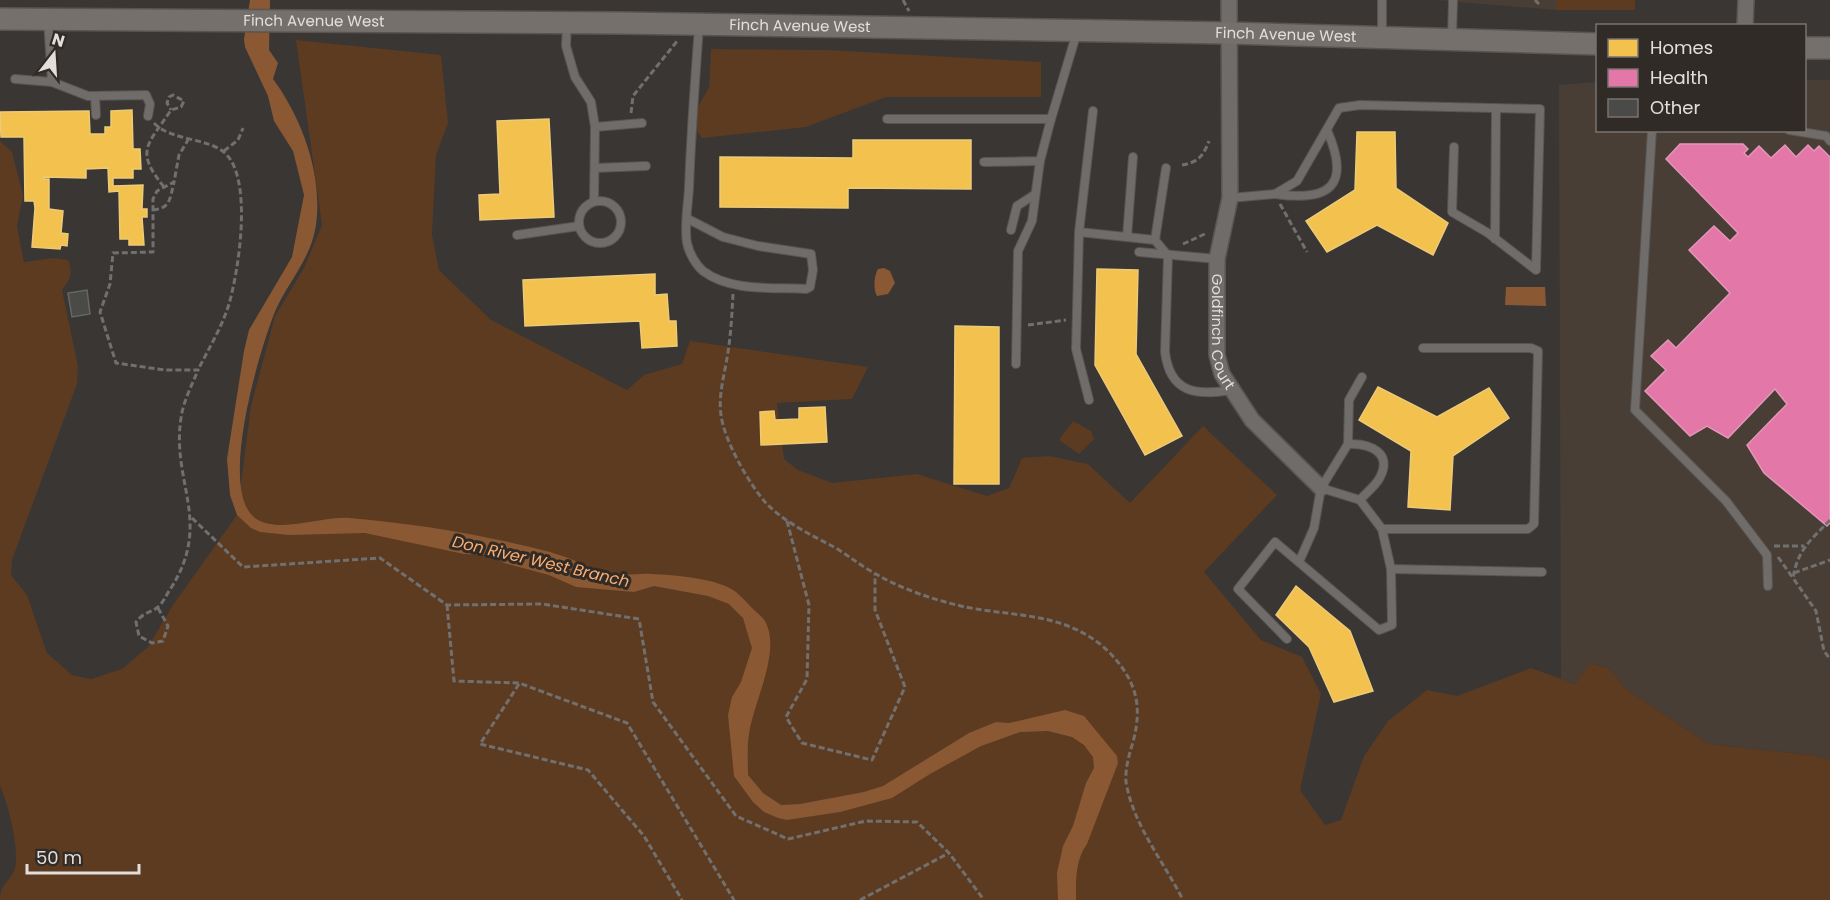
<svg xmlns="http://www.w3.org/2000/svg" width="1830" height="900" font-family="Poppins,sans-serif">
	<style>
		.built { fill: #483e36 }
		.green { fill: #5c3b21 }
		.water { fill: #8a5933 }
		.homes { fill: #f2c14e; stroke: #edca78; stroke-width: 1.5 }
		.health { fill: #e377a8; stroke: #e396b7; stroke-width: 1.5 }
		.building { fill: #4a4a49; stroke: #676767; stroke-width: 1.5 }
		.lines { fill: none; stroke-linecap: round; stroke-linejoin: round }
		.service-casing { stroke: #575452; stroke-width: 10 }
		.minor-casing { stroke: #575452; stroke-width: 18 }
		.secondary-casing { stroke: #575452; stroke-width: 24 }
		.path { stroke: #72706f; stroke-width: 3; stroke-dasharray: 6 3; stroke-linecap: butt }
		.service { stroke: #6f6c6a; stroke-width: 8 }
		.minor { stroke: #6f6c6a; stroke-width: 15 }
		.secondary { stroke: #75706c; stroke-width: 21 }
		.labels { text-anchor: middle; stroke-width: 6; stroke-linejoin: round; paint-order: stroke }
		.street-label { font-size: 15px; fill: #e2dedb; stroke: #312b27 }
		.water-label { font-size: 16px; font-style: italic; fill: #fcae71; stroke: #312b27 }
	</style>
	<rect width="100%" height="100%" fill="#393634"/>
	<!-- built -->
	<g class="built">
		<polygon points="1435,0 1556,0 1556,10"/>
		<polygon points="1805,80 1830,80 1830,760 1818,756 1709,744 1626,689 1610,669 1591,663 1575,684 1561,679 1559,85 1597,82 1598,130 1804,130"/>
	</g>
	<!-- green -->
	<g class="green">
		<rect x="1556" y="0" width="79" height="10"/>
		<path d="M296 40 441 55 448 123 436 155 432 235 439 270 491 320 627 390 644 375 682 364 690 341 868 367 852 399 777 403 784 459 798 470 832 483 917 474 987 496 1009 488 1022 458 1049 456 1088 464 1130 503 1203 426 1277 495 1204 572 1261 640 1302 657 1321 694 1300 790 1325 825 1341 820 1364 756 1388 721 1427 690 1457 696 1531 668 1575 684 1590 663 1610 669 1626 689 1709 744 1818 756 1830 760V900H0C0 885 8 883 14 871 21 853 8 803 0 786V141L12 152 23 195 17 226 24 262 54 258 68 260C74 274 70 279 62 290L78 366 77 384 12 560 11 575 27 595 47 653 72 675 91 679 122 669 148 647 173 605 237 515 251 406 275 316 304 268 322 225Z"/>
		<polygon points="711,49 829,50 1041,62 1041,97 886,97 806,127 702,138 695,128 698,107 709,87"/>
		<polygon points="1073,421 1091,431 1094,439 1079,454 1059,440"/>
	</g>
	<!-- water -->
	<g class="water">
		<path d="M250 0H270L269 50 278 63 273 79C302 118 323 175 316 225 311 260 286 284 274 314 260 350 215 496 258 520 282 533 323 516 350 518 418 524 485 535 550 552 571 558 590 568 611 573 623 577 638 573 651 574 674 575 718 578 736 592 742 597 747 603 752 608 756 612 762 616 765 621 782 651 753 703 749 734 747 747 748 761 748 775L763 793 781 805 800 804 864 792 883 786 969 733 996 722 1009 723 1065 710 1084 716 1117 756 1118 763 1087 844C1075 860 1076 881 1076 900H1058L1057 873 1063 846 1073 826 1086 783 1094 768 1093 757 1084 745 1072 737 1048 731 1020 732 981 746 930 774 892 798 840 812 787 820 778 818 764 812 753 802 734 776 728 715 732 697 741 682 752 648 743 618 729 604 708 596 654 586 634 592 576 587 549 575 504 563 492 555 464 554 365 533 289 535 260 532 251 528 237 515 230 495 227 459 244 351 249 330 292 257 304 195 293 151 274 121 268 96 245 47 244 39Z"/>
		<path d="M884 268 890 271 895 283 888 294 877 296C873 290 874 275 878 269Z"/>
		<polygon points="1506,287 1545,287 1546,306 1505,305"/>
	</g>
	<!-- homes -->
	<g class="homes">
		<polygon points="132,110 133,149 140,149 141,169 133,169 133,178 113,178 113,186 143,185 142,209 147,209 147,217 142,217 144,245 129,245 129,239 120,239 119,191 109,192 108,168 86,169 86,178 44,177 44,179 49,179 49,209 63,211 61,233 68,234 67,246 61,245 60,249 32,247 35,208 34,201 25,201 24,137 1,137 0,112 89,111 90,134 105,134 105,127 111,127 111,111"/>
		<polygon points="549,119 554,217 480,220 479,195 500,194 497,121"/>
		<polygon points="1357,132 1395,132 1396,188 1448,223 1433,255 1377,225 1327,252 1306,221 1355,190"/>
		<polygon points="853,140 971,140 971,189 848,188 848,208 720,207 720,157 853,158"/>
		<polygon points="1097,269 1138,270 1136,354 1182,436 1145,455 1095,365"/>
		<polygon points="655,274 655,295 667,294 669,321 676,321 677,346 642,348 640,321 525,326 523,280"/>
		<polygon points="955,326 999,327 999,484 954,484"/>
		<polygon points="1378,387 1437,417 1489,388 1509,418 1453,456 1450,510 1408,507 1411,451 1359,420"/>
		<polygon points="825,407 827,442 761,445 760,412 774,411 775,420 799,419 799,408"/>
		<polygon points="1296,586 1350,631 1373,691 1334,702 1309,647 1276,615"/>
	</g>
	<!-- health -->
	<polygon class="health" points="1680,144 1743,144 1748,149 1744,153 1748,157 1759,146 1771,158 1785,145 1796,157 1808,145 1814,151 1819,146 1830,157 1830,523 1827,526 1764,473 1747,445 1787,404 1775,389 1728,438 1707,426 1690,436 1645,391 1666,370 1651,356 1668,340 1676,348 1730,293 1689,250 1714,226 1730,241 1738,233 1666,159"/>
	<!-- building -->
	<polygon class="building" points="87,290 90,314 72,317 68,293"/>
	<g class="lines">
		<!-- service casing -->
		<g class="service-casing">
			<g id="service">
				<polyline points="48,20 52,82"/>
				<polyline points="567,24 566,46 575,77 591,102 595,127 594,201"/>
				<polyline points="1382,36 1382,0"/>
				<polyline points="1452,37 1453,0"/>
				<polyline points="15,79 52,82 88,96 146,95 150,104 148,116"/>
				<polyline points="95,96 96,115"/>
				<polyline points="1093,111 1079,232 1155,240"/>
				<polyline points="887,119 1051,119 1077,32"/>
				<polyline points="595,127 642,123"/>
				<polyline points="1652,130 1635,410 1726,501 1767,555 1768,586"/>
				<polyline points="1789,130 1826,136 1830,141"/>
				<polyline points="984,162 1040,161 1051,119"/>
				<polyline points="595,168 646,166"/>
				<path d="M1166 168 1155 240 1168 256 1165 352C1170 393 1196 396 1231 390"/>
				<path d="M1275 194C1331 202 1351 185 1327 130"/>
				<polyline points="1230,198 1275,194 1297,181 1339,108 1360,105 1540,109 1536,270 1488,233 1452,212 1454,147"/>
				<circle cx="600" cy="222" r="21"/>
				<path d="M688 219 723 237 758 246 811 254 813 270 810 287 806 289C773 287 731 292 703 271 696 265 689 253 687 243 684 227 688 205 689 188 691 134 695 80 699 27"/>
				<polyline points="1011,230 1017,206 1034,195"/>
				<polyline points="1079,232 1076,349 1089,400"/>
				<polyline points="517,235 579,226"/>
				<polyline points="1127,237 1133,157"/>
				<polyline points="1495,239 1496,108"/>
				<polyline points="1139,252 1217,259"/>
				<polyline points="1016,364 1018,251 1032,221 1040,161"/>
				<path d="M1348 444C1370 443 1394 453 1379 479 1375 486 1366 493 1360 500"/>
				<polyline points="1321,488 1360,500 1382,529"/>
				<polyline points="1299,562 1314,528 1321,488 1348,444 1349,400 1362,377"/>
				<polyline points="1391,569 1542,572"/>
				<polyline points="1287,639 1238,589 1275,542 1379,630 1392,625 1391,569 1382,529 1528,529 1534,524 1538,351 1531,348 1423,348"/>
			</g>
		</g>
		<!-- minor casing -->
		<g class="minor-casing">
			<g id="minor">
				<path id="s1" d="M1229 0 1230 198 1217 259V355L1222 374 1252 420 1321 488"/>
				<polyline points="1745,26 1746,0"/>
			</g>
		</g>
		<!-- secondary casing -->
		<g class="secondary-casing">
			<g id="secondary">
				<path id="s2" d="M0 19 621 23 1229 33 1598 44"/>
				<polyline points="1804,48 1830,48"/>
			</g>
		</g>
		<!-- path -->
		<g class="path">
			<polyline points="903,0 909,11"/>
			<polyline points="1535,0 1539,4"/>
			<polyline points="631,113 633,96 678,40"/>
			<path d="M154 123C171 141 209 138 225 153 253 179 239 269 229 304 222 327 209 348 198 370"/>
			<polyline points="224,151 238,140 243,128"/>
			<path d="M1182 165C1199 162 1203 156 1209 141"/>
			<path d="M164 187C134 150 148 145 171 110L181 107 184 101 173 95 169 97 167 103 171 110"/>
			<polyline points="1280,204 1307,252"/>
			<path d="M153 210C171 208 170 198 174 182"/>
			<polyline points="1183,244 1207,233"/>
			<path d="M733 294C732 313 731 333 728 352 725 373 718 394 721 415 724 440 749 484 766 503 784 522 811 535 834 547 849 556 861 566 876 574 903 590 935 600 965 607 1016 617 1068 612 1109 652 1136 680 1143 705 1133 742 1129 755 1125 769 1126 782 1133 825 1164 862 1183 900"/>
			<polyline points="1028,325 1066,320"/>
			<polyline points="192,518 243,567 380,558 447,605 542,604 639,619 653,702 736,816 788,839 866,821 917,822 949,853 984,900"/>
			<path d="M1830 520C1810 541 1798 549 1793 578L1816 611 1824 651 1830 659"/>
			<polyline points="787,521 809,605 807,679 786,717 802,743 872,760 905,687 875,610 875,574"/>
			<polyline points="1774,546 1804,546"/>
			<polyline points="1778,557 1793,578"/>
			<polyline points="1794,573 1830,560"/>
			<polyline points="447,605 454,681 519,683 627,723 734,900"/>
			<path d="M158 608 168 626 163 641 152 643 139 636 136 622C145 611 151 613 158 607 164 602 167 593 171 588 213 522 171 482 181 418 183 402 192 385 198 370H165L116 363 100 312 110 284 113 253 153 252V199L157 191 174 182 179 155 188 140"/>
			<polyline points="519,684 480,744 588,770 644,836 682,900"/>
			<polyline points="860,900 949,853"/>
		</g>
		<!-- service -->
		<use href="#service" class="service"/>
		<!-- minor -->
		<use href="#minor" class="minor"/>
		<!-- secondary -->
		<use href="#secondary" class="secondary"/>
	</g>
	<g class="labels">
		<!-- street labels -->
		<g class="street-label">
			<text dy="5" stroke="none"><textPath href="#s2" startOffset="314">Finch Avenue West</textPath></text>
			<text dy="5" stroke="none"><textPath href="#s2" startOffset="800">Finch Avenue West</textPath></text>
			<text dy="5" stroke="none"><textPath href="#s2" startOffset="1286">Finch Avenue West</textPath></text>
			<text dy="5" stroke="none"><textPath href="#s1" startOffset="334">Goldfinch Court</textPath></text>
		</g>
		<!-- water labels -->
		<g class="water-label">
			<text transform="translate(541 561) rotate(13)" y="6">Don River West Branch</text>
		</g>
	</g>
	<!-- legend -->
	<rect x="1596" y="24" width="210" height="108" fill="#312b27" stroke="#78736f" stroke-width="1.5"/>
	<rect x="1608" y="39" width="30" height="18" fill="#f2c14e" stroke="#78736f" stroke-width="1.5"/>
	<text x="1650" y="54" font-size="18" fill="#e2dedb">Homes</text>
	<rect x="1608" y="69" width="30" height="18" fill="#e377a8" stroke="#78736f" stroke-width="1.5"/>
	<text x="1650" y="84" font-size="18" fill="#e2dedb">Health</text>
	<rect x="1608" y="99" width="30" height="18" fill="#4a4a49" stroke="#78736f" stroke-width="1.5"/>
	<text x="1650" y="114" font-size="18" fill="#e2dedb">Other</text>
	<!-- north arrow -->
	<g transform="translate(54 54) rotate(17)" stroke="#312b27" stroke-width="4.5" paint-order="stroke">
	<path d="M0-4.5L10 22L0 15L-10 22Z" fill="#e2dedb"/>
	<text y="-9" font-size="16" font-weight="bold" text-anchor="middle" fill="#e2dedb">N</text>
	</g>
	<!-- scale -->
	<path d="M27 864v9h112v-9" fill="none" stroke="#e2dedb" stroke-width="3"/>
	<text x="36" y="864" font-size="18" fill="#e2dedb" stroke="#312b27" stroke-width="4.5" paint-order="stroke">50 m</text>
</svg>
